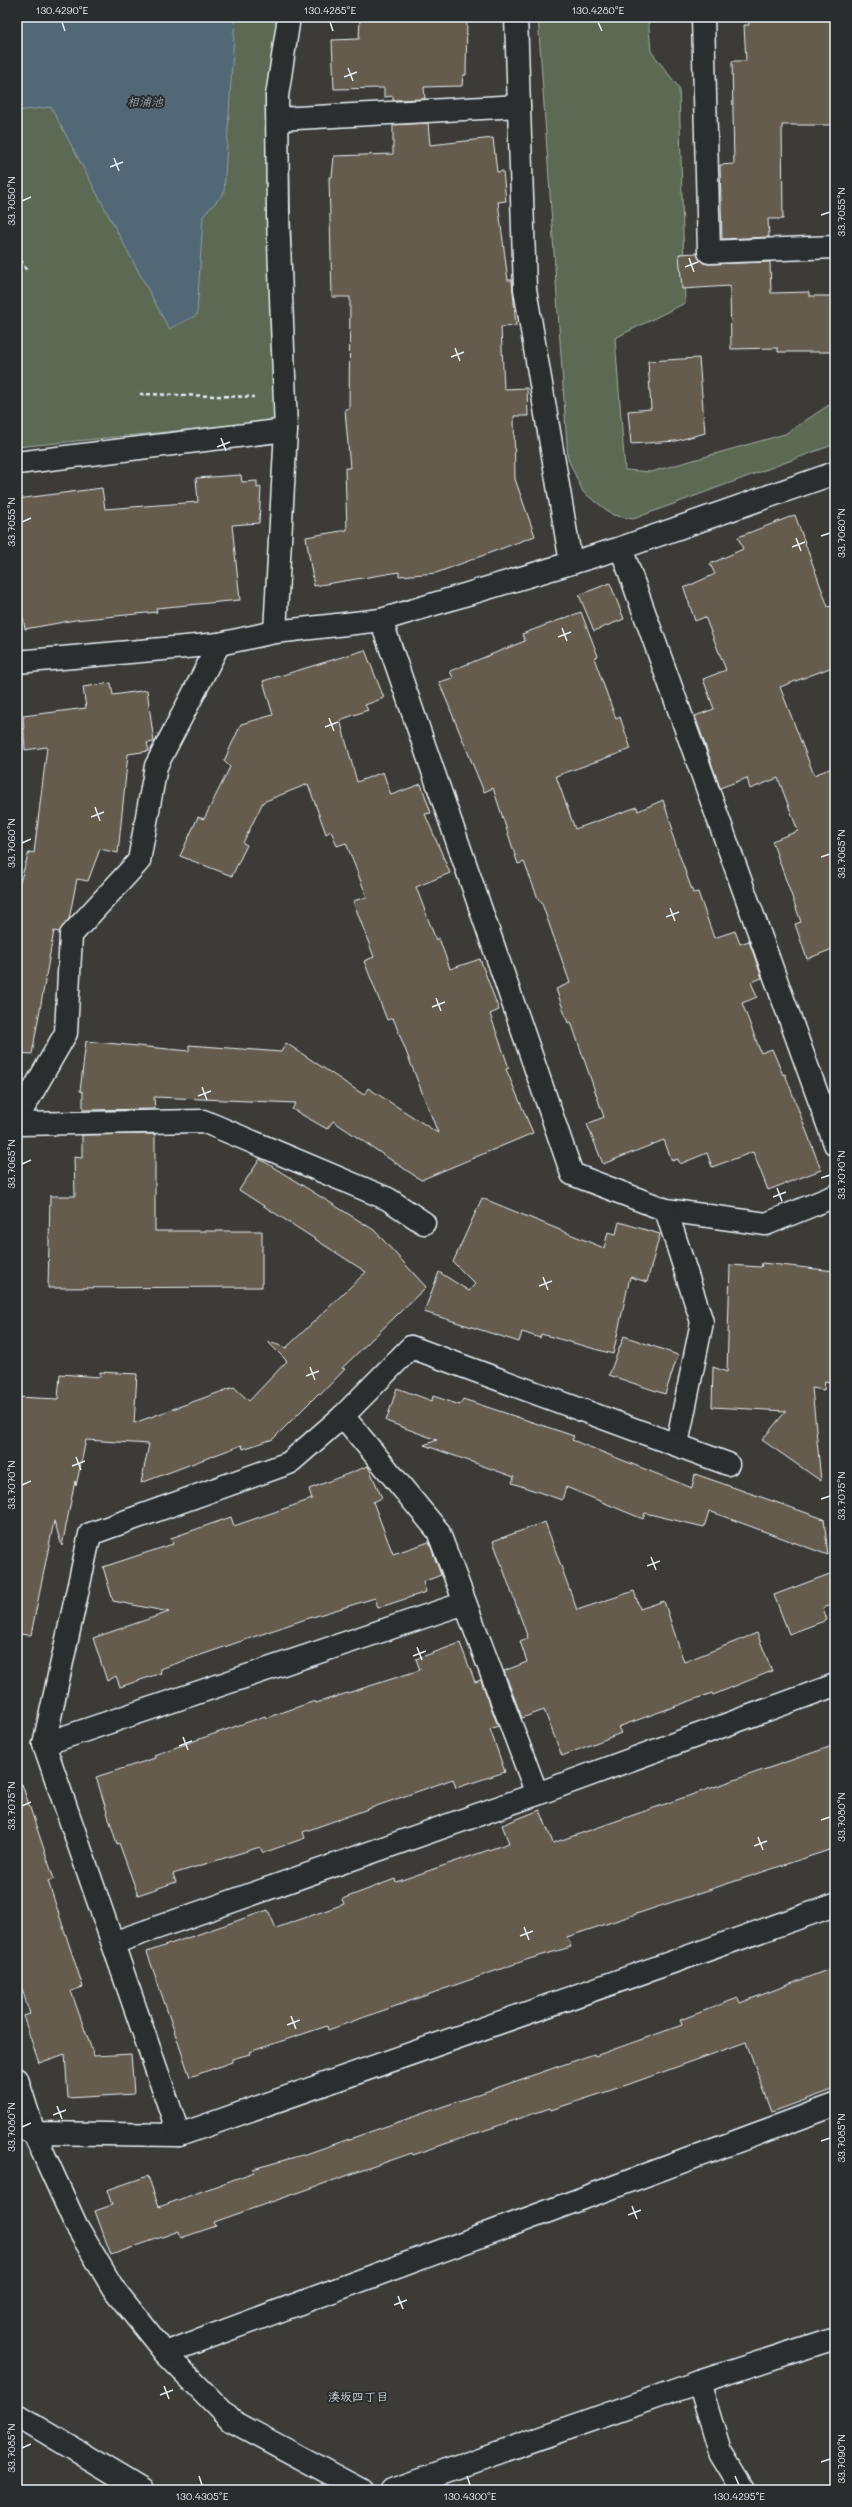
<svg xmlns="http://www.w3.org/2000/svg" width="852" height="2507" font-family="Mali,'Klee One',sans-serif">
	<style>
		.green { fill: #5c6b53; stroke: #a2aea6 }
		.water { fill: #526776; stroke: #8e9eaa }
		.building { fill: #655c4d; stroke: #e8f1f8 }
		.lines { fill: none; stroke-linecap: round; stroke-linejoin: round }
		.street-casing { stroke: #e8f1f8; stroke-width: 25 }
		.secondary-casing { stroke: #e8f1f8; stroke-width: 25 }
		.path { stroke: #e8f1f8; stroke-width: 2.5; stroke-dasharray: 4 3; stroke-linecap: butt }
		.street { stroke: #2a2d2e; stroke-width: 22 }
		.secondary { stroke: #2a2d2e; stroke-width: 22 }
		.ticks { fill: none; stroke: #e8f1f8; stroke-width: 1.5 }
		.labels { text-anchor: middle; stroke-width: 4; stroke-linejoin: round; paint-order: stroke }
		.water-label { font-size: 12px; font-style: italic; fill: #acbac4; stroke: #2a2d2e }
		.neighbourhood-label { font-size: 12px; fill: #e8f1f8; stroke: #2a2d2e }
		.neatline { fill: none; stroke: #e8f1f8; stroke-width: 1.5 }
		.ticks-label { font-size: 10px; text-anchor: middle; fill: #e8f1f8 }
	</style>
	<rect width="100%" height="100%" fill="#3c3b37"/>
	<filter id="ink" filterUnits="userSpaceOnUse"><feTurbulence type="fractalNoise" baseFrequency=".025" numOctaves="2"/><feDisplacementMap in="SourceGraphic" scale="8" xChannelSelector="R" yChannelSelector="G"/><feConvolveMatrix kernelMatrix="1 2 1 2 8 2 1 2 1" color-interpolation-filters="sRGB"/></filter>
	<g filter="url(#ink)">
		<!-- green -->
		<g class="green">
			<polygon points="17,17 299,17 288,94 295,419 17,447"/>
			<polygon points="538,17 648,17 651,51 679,88 685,303 615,338 625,470 651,472 785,434 835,401 835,444 633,519 613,515 583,492 568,459"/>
		</g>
		<!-- water -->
		<polygon class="water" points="17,17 235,17 224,193 203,216 197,315 169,329 51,107 17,111"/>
		<!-- building -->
		<g class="building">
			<polygon points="360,17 467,17 466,75 463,75 462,86 424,87 425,99 393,100 393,96 384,97 384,88 334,89 332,40 359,39"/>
			<polygon points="748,17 835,17 835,125 782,125 783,219 768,219 769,237 722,239 720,165 734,164 732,61 746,61 744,25 749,25"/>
			<polygon points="428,123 430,145 493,138 497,172 503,171 506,201 498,202 508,280 512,280 516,326 501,327 504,389 527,388 528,416 514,416 515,479 535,536 436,573 399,576 399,572 314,586 306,537 347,530 345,468 350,468 345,409 349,409 350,297 332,297 329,177 332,177 334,156 393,154 393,125"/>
			<polygon points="697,253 703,263 709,264 770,262 771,293 809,292 809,296 835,296 835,352 778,352 778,348 731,349 730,286 682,289 679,254"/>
			<polygon points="699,358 705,433 676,441 631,444 628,411 651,409 648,361"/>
			<polygon points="241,475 242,482 257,481 257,488 261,487 259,523 232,525 240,600 156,608 157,612 75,620 25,629 23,617 17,618 17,499 102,488 105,509 198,502 196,478"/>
			<polygon points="795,515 828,607 835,605 835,666 780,687 814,775 835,767 835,948 807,959 795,924 801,922 772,841 798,831 778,778 750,789 747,778 720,788 695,716 714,709 703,679 726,670 705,617 695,621 684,588 715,574 710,564 743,549 738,537"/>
			<polygon points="610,583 624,619 594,631 579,595"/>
			<polygon points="581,612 598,656 594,658 616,719 620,717 631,749 556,776 575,829 637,807 638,811 663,800 673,830 671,831 693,893 698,892 714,938 735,931 740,944 749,941 762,978 751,982 757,997 742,1003 761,1053 772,1049 783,1075 785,1074 821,1170 768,1190 753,1152 712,1167 707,1153 680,1164 678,1159 672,1161 664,1140 603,1164 587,1124 604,1117 571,1022 568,1023 556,989 570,983 541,901 539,901 524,862 518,864 493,788 484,792 439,682 453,678 450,671 525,641 522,634"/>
			<polygon points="365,650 384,698 365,705 368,710 340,720 357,782 383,772 391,795 421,784 431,813 425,814 450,873 416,887 436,940 439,938 450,969 480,959 499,1010 490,1014 509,1068 506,1069 533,1133 421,1180 333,1121 327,1129 292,1109 296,1103 154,1097 155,1109 83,1110 83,1092 80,1091 86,1041 189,1051 189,1045 281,1052 286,1043 364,1095 368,1088 438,1133 393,1018 387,1020 364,961 374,957 353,901 367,897 346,843 337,846 331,831 326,834 308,784 263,802 243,843 247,845 232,876 180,856 198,817 204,819 230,767 224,761 241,724 273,715 263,681"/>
			<polygon points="111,683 113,695 147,690 154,742 147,743 149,751 128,754 118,853 100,849 88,881 77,879 69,919 59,932 54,931 32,1054 17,1053 17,892 29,852 34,853 47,747 25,750 23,716 86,708 83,687"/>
			<polygon points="155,1134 155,1231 262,1231 262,1287 48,1288 50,1196 75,1196 74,1157 82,1158 82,1135"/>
			<polygon points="260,1159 374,1230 426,1287 342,1368 345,1369 320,1395 319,1393 273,1439 243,1449 242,1445 141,1483 149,1444 86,1440 76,1486 75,1481 62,1546 54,1521 31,1635 17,1634 17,1397 58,1399 60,1374 100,1377 100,1372 137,1374 134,1423 234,1387 249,1401 287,1361 267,1341 286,1348 366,1272 239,1190"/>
			<polygon points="482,1198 604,1248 608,1232 616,1234 619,1222 660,1234 647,1282 630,1277 613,1354 541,1334 540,1338 522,1332 519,1342 424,1312 439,1272 469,1291 475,1284 453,1262"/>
			<polygon points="762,1263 835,1271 835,1383 825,1381 824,1390 812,1388 821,1481 762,1440 786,1411 712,1407 713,1367 727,1372 730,1265 761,1267"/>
			<polygon points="624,1336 678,1355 665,1394 609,1375"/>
			<polygon points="397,1388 432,1401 433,1396 460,1405 463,1399 574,1436 572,1440 692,1488 695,1474 824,1519 828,1555 709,1511 704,1527 645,1513 643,1519 566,1487 562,1500 512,1483 514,1477 424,1445 437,1440 386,1421"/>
			<polygon points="368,1466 382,1498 373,1502 393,1554 429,1542 441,1575 423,1582 426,1592 378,1608 375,1598 306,1619 160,1669 161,1673 120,1687 116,1676 107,1681 93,1638 169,1612 113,1601 103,1567 173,1544 171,1538 231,1517 234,1526 312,1499 309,1489"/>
			<polygon points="545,1522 577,1610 634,1591 640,1609 664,1601 684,1662 757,1633 772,1671 713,1695 712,1693 618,1727 621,1733 562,1756 544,1710 522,1718 504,1671 527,1662 520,1641 528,1638 493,1541"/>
			<polygon points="835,1572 835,1604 823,1608 827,1620 789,1634 774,1595"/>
			<polygon points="460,1643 475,1682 481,1680 498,1726 490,1729 505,1772 456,1788 453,1779 303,1832 305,1838 263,1853 260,1847 173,1874 176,1882 138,1895 119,1843 117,1844 96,1777 155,1758 154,1755 265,1716 266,1718 315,1701 316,1703 420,1670 416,1659"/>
			<polygon points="835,1745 835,1848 567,1937 571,1947 529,1959 328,2030 327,2026 249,2052 250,2054 232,2059 232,2062 190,2077 147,1952 268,1910 276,1928 344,1904 342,1899 395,1879 396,1882 509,1843 502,1825 540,1810 553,1843"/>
			<polygon points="22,1784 54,1879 48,1881 83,1987 71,1991 94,2056 131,2054 134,2094 68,2098 65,2054 39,2063 23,2016 30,2014 17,1973 17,1785"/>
			<polygon points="835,1967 835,2089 772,2112 746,2042 624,2086 551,2110 550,2108 413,2155 412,2153 214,2222 216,2226 181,2238 179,2231 111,2255 95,2211 112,2205 107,2190 148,2176 159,2207 254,2172 253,2169 309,2153 594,2054 595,2056 682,2025 680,2020 738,1998 740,2003"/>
		</g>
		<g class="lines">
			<!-- street casing -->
			<g class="street-casing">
				<g id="street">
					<polyline points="516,17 525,289 571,563"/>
					<polyline points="703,17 709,252 835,247"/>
					<polyline points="278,119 519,106"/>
					<polyline points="17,463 286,430"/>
					<polyline points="621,548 835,1144"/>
					<polyline points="381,620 572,1174 666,1210 766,1224 835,1196"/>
					<polyline points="275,632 286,430 278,216 277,96 289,17"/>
					<polyline points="17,1119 66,1033 71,935 139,861 156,766 219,644"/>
					<polyline points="17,1124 203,1121 388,1199 424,1223"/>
					<polyline points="666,1210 702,1322 677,1444"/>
					<polyline points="343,1416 438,1531 537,1794"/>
					<polyline points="44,1744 465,1603"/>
					<polyline points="113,1943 537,1794 835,1685"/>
					<polyline points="17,2079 34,2133 76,2225 113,2288 165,2353 232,2421 361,2490"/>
					<polyline points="17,2126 34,2133 179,2135 44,1744 90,1534 289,1463 343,1416 411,1347 728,1464"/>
					<polyline points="165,2353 835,2105"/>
					<polyline points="699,2382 720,2452 743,2490"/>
					<polyline points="17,2415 142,2490"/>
					<polyline points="392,2490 699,2382 835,2338"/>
				</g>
			</g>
			<!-- secondary casing -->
			<g class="secondary-casing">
				<g id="secondary">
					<polyline points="17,662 219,644 275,632 381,620 621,548 835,473"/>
					<polyline points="179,2135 835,1905"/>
				</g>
			</g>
			<!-- path -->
			<g class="path">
				<polyline points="17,254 27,271"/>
				<polyline points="140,394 254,397"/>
			</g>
			<!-- street -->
			<use href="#street" class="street"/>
			<!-- secondary -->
			<use href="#secondary" class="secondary"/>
		</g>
	</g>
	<!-- ticks -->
	<path class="ticks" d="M62 22 65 31M330 22 333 31M598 22 602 31M348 68 353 81M344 77 357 72M114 158 119 171M110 167 123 162M22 201 31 197M821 215 830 212M689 258 694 272M685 267 698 262M455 348 460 361M451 357 464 352M221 438 226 451M217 447 230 442M22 522 31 518M821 536 830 533M796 538 801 551M792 547 805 542M562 628 567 641M558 637 571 632M329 718 334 731M325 727 338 722M95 807 100 821M91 817 104 812M22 843 31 839M821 857 830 854M670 908 675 921M666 917 679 912M436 998 441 1011M432 1007 445 1002M202 1087 207 1100M198 1096 211 1091M22 1164 31 1160M821 1178 830 1175M777 1188 782 1201M773 1197 786 1192M543 1277 548 1290M539 1286 552 1281M310 1367 315 1380M306 1376 319 1371M76 1457 81 1470M72 1466 85 1461M22 1485 31 1481M821 1499 830 1496M651 1557 656 1570M647 1566 660 1561M417 1647 422 1660M413 1656 426 1651M183 1737 188 1750M179 1746 192 1741M22 1806 31 1802M821 1820 830 1817M758 1837 763 1850M754 1846 767 1841M524 1927 529 1940M520 1936 533 1931M291 2016 296 2029M287 2025 300 2020M57 2106 62 2119M53 2115 66 2110M22 2127 31 2123M821 2141 830 2138M632 2206 637 2219M628 2215 641 2210M398 2296 403 2309M394 2305 407 2300M164 2386 169 2399M160 2395 173 2390M22 2448 31 2444M821 2462 830 2459M199 2476 202 2485M467 2476 470 2485M735 2476 739 2485"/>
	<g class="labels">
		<!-- water labels -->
		<g class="water-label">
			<text x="145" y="106">相浦池</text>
		</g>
		<!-- neighbourhood labels -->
		<g class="neighbourhood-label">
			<text x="358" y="2401">湊坂四丁目</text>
		</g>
	</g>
	<!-- margin -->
	<rect width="852" height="2507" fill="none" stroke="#2a2d2e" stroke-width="44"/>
	<rect x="22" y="22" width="808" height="2463" class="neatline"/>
	<g class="ticks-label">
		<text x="62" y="14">130.4290°E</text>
		<text x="330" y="14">130.4285°E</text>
		<text x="598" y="14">130.4280°E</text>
		<text transform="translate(11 201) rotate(-90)" y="4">33.7050°N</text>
		<text transform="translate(841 212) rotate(-90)" y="4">33.7055°N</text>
		<text transform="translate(11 522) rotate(-90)" y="4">33.7055°N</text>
		<text transform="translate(841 533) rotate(-90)" y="4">33.7060°N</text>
		<text transform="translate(11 843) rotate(-90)" y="4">33.7060°N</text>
		<text transform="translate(841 854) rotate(-90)" y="4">33.7065°N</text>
		<text transform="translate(11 1164) rotate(-90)" y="4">33.7065°N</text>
		<text transform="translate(841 1175) rotate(-90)" y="4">33.7070°N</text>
		<text transform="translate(11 1485) rotate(-90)" y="4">33.7070°N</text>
		<text transform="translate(841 1496) rotate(-90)" y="4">33.7075°N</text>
		<text transform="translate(11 1806) rotate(-90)" y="4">33.7075°N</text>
		<text transform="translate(841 1817) rotate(-90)" y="4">33.7080°N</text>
		<text transform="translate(11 2127) rotate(-90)" y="4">33.7080°N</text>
		<text transform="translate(841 2138) rotate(-90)" y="4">33.7085°N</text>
		<text transform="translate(11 2448) rotate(-90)" y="4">33.7085°N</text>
		<text transform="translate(841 2459) rotate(-90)" y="4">33.7090°N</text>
		<text x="202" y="2500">130.4305°E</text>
		<text x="470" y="2500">130.4300°E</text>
		<text x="739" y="2500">130.4295°E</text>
	</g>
</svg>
